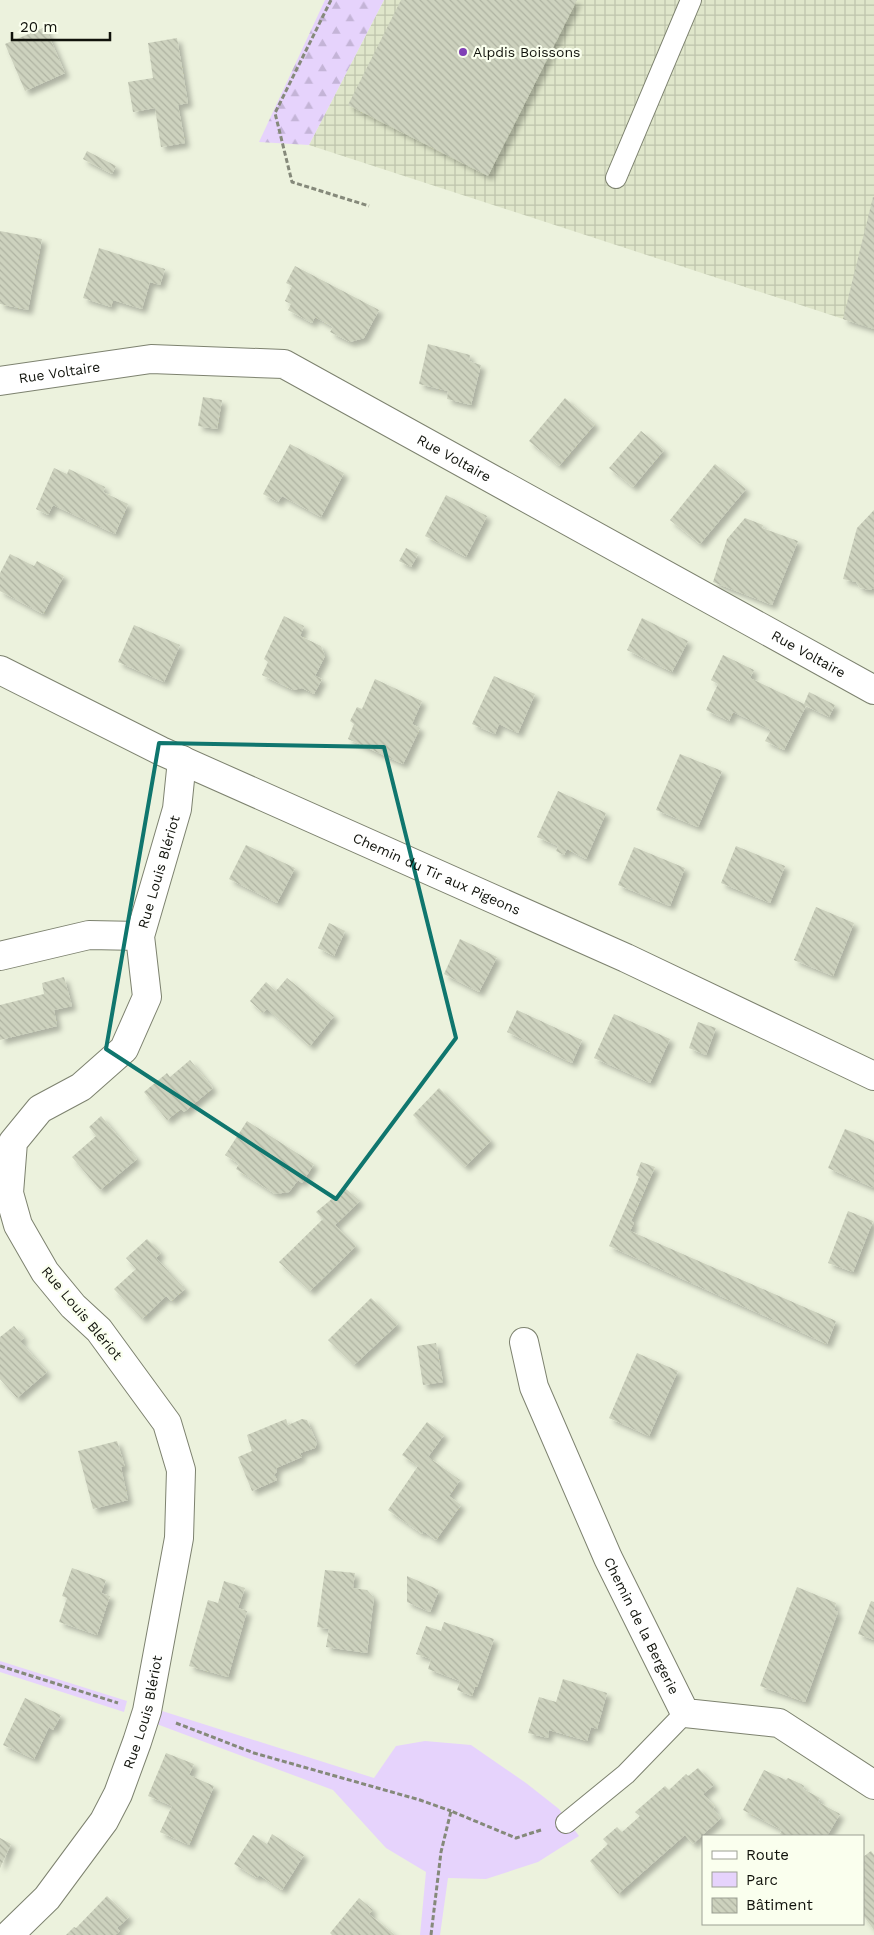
<svg xmlns="http://www.w3.org/2000/svg" width="874" height="1935" font-family="'Work Sans',sans-serif">
	<style>
		.industrial { fill: url(#industrial-grid) }
		.green { fill: #e6d3fc }
		.forest { fill: url(#forest-firs) }
		.building { fill: url(#building-back-hatch); filter: url(#shadow) }
		.lines { fill: none; stroke-linecap: round; stroke-linejoin: round }
		.service-casing { stroke: #7d826f; stroke-width: 22 }
		.minor-casing { stroke: #7d826f; stroke-width: 30 }
		.path { stroke: #85897a; stroke-width: 3; stroke-dasharray: 5 2.5; stroke-linecap: butt }
		.service { stroke: #fff; stroke-width: 20 }
		.minor { stroke: #fff; stroke-width: 28 }
		.marked { fill: none; stroke: #0f766e; stroke-width: 4; stroke-linejoin: round }
		.poi-dot { fill: #8040b6; stroke: #faffee; stroke-width: 2 }
		.labels { text-anchor: middle; stroke-width: 4.5; stroke-linejoin: round; paint-order: stroke }
		.poi-label { font-size: 14px; fill: #10120b; stroke: #faffee; text-anchor: start }
		.street-label { font-size: 14px; fill: #10120b; stroke: #faffee }
	</style>
	<defs>
		<pattern id="industrial-grid" width="8" height="8" patternUnits="userSpaceOnUse" patternTransform="scale(1.25)"><rect width="8" height="8" fill="#dfe6ca"/><path d="M0 4h8M4 0v8" fill="none" stroke="#bec4ac"/></pattern>
		<pattern id="forest-firs" width="22" height="20" patternUnits="userSpaceOnUse" patternTransform="scale(1.25)"><rect width="22" height="20" fill="#e6d3fc"/><path d="M5 1l3.5 6h-7zM16 11l3.5 6h-7z" fill="#c4b4d7"/></pattern>
		<pattern id="building-back-hatch" width="6" height="6" patternUnits="userSpaceOnUse" patternTransform="scale(1.25)"><rect width="6" height="6" fill="#cdd2be"/><path d="M-1 5l2 2M0 0l6 6M5-1l2 2" fill="none" stroke="#afb3a2"/></pattern>
		<filter id="shadow"><feDropShadow dx="4.5" dy="4.5" stdDeviation="2.5" flood-color="#0004"/></filter>
	</defs>
	<rect width="100%" height="100%" fill="#ecf2dd"/>
	<!-- industrial -->
	<polygon class="industrial" points="384,0 874,0 874,329 309,145"/>
	<!-- green -->
	<g class="green">
		<polygon points="0,1661 127,1701 124,1712 0,1672"/>
		<polygon points="159,1710 374,1778 396,1746 425,1741 471,1745 526,1783 559,1809 579,1836 538,1862 486,1879 448,1878 440,1935 420,1935 426,1872 386,1848 333,1790 154,1723"/>
	</g>
	<!-- forest -->
	<polygon class="forest" points="325,0 384,0 309,145 259,142"/>
	<!-- building -->
	<g class="building">
		<polygon points="401,0 577,0 488,176 348,105"/>
		<polygon points="45,27 65,73 25,91 5,44"/>
		<polygon points="177,38 188,103 178,105 185,143 161,147 155,108 133,112 128,82 153,78 148,43"/>
		<polygon points="87,151 116,166 112,174 83,159"/>
		<polygon points="873,197 874,197 874,329 843,319"/>
		<polygon points="0,231 42,239 28,310 0,304"/>
		<polygon points="99,248 165,269 160,285 150,282 142,309 113,300 111,307 83,298"/>
		<polygon points="295,266 379,310 364,338 350,342 330,332 333,327 315,317 312,323 288,310 291,304 285,301 292,286 286,283"/>
		<polygon points="428,344 470,355 469,361 481,365 471,405 447,399 448,391 419,384"/>
		<polygon points="203,397 222,400 217,429 198,426"/>
		<polygon points="565,398 595,424 559,466 529,441"/>
		<polygon points="641,431 664,450 633,487 609,468"/>
		<polygon points="290,444 344,473 321,517 282,496 278,502 263,494"/>
		<polygon points="715,464 746,489 700,544 670,520"/>
		<polygon points="54,468 67,474 69,469 105,487 103,492 128,504 115,534 53,505 48,515 36,509"/>
		<polygon points="446,495 487,516 466,557 425,536"/>
		<polygon points="874,510 874,588 870,590 860,588 856,582 843,579 857,528"/>
		<polygon points="745,518 763,525 762,528 798,541 772,605 713,582 727,539"/>
		<polygon points="406,548 418,554 411,567 399,561"/>
		<polygon points="10,554 34,566 37,561 64,576 43,614 0,591 0,573"/>
		<polygon points="284,616 304,626 300,636 321,646 325,656 315,676 322,679 314,694 302,688 293,690 262,675 268,662 264,659"/>
		<polygon points="642,618 688,641 672,672 627,650"/>
		<polygon points="134,625 180,645 164,682 118,662"/>
		<polygon points="723,655 754,670 750,678 804,704 809,692 835,705 829,717 806,706 784,750 765,741 771,730 733,712 729,721 706,710 718,684 711,680"/>
		<polygon points="494,676 535,694 518,733 499,724 495,734 472,724"/>
		<polygon points="375,679 422,701 412,724 420,728 403,764 348,739 354,724 350,721 357,707 362,709"/>
		<polygon points="680,754 722,771 698,827 656,810"/>
		<polygon points="558,791 606,813 586,859 567,849 564,855 556,851 558,846 537,837"/>
		<polygon points="246,845 295,868 277,903 229,879"/>
		<polygon points="736,846 785,866 770,903 721,883"/>
		<polygon points="634,847 685,868 670,906 618,885"/>
		<polygon points="816,907 854,923 833,976 794,960"/>
		<polygon points="329,923 345,931 334,956 318,948"/>
		<polygon points="460,939 497,957 479,992 444,974"/>
		<polygon points="64,977 72,1006 54,1010 57,1026 0,1040 0,1005 44,994 42,983"/>
		<polygon points="287,978 334,1016 310,1046 267,1009 263,1013 250,1001 266,982 276,991"/>
		<polygon points="517,1010 582,1040 572,1063 507,1032"/>
		<polygon points="614,1014 670,1039 650,1083 594,1058"/>
		<polygon points="698,1022 716,1028 706,1055 689,1048"/>
		<polygon points="190,1060 213,1088 184,1112 181,1109 167,1120 144,1092 167,1073 170,1077"/>
		<polygon points="439,1088 491,1141 465,1167 413,1115"/>
		<polygon points="101,1116 137,1159 100,1190 72,1157 96,1136 89,1127"/>
		<polygon points="247,1121 314,1164 302,1183 298,1180 289,1192 275,1194 236,1169 239,1164 225,1155"/>
		<polygon points="845,1129 874,1141 874,1188 828,1168"/>
		<polygon points="641,1162 655,1167 631,1221 634,1223 630,1231 836,1321 827,1344 609,1246 639,1177 636,1175"/>
		<polygon points="345,1188 360,1201 335,1225 356,1246 310,1291 279,1262 323,1219 316,1212"/>
		<polygon points="848,1211 873,1221 853,1272 828,1263"/>
		<polygon points="147,1239 161,1253 156,1258 185,1289 171,1301 166,1296 142,1319 114,1289 136,1269 126,1258"/>
		<polygon points="371,1298 398,1324 354,1365 328,1340"/>
		<polygon points="14,1326 24,1338 20,1341 47,1372 17,1398 0,1379 0,1337"/>
		<polygon points="436,1343 443,1382 423,1385 417,1346"/>
		<polygon points="637,1353 678,1371 649,1436 609,1418"/>
		<polygon points="286,1419 288,1425 302,1419 307,1420 317,1443 315,1448 300,1453 302,1457 276,1468 277,1472 274,1474 277,1480 252,1491 238,1457 252,1451 247,1435"/>
		<polygon points="427,1422 444,1435 428,1457 460,1480 449,1496 461,1505 436,1540 423,1531 422,1534 388,1510 418,1466 402,1455"/>
		<polygon points="117,1441 125,1467 121,1467 128,1500 93,1509 78,1451"/>
		<polygon points="72,1568 106,1580 101,1593 110,1596 97,1635 59,1622 67,1598 62,1596"/>
		<polygon points="325,1570 355,1573 353,1588 367,1590 374,1598 367,1653 326,1647 329,1629 317,1627"/>
		<polygon points="407,1576 439,1590 430,1612 407,1602"/>
		<polygon points="224,1581 245,1588 238,1608 247,1611 228,1677 189,1666 208,1600 218,1603"/>
		<polygon points="797,1587 836,1603 834,1610 838,1612 805,1702 760,1686"/>
		<polygon points="871,1601 874,1602 874,1640 858,1634"/>
		<polygon points="444,1622 494,1639 477,1687 475,1687 472,1696 457,1690 460,1681 428,1669 431,1659 416,1654 426,1626 441,1631"/>
		<polygon points="563,1679 607,1693 597,1729 591,1727 587,1741 549,1730 548,1738 528,1733 539,1697 556,1702"/>
		<polygon points="25,1698 61,1715 53,1730 49,1727 34,1759 3,1745"/>
		<polygon points="166,1753 194,1764 189,1775 214,1786 189,1845 160,1832 172,1806 148,1796"/>
		<polygon points="698,1768 714,1785 703,1794 715,1807 713,1809 721,1818 693,1844 685,1835 618,1894 590,1861 608,1844 603,1839 617,1827 622,1832 640,1816 635,1812 665,1786 669,1790 686,1774 688,1776"/>
		<polygon points="764,1770 786,1780 788,1778 801,1784 804,1786 803,1789 820,1798 818,1802 840,1814 827,1836 785,1836 780,1834 782,1830 743,1810"/>
		<polygon points="272,1834 304,1855 282,1890 259,1875 257,1878 234,1864 253,1835 267,1844"/>
		<polygon points="0,1838 11,1844 0,1868"/>
		<polygon points="871,1851 874,1855 874,1930 863,1915 863,1857"/>
		<polygon points="107,1896 129,1917 117,1928 120,1931 115,1935 66,1935 74,1927 76,1928"/>
		<polygon points="359,1898 373,1910 369,1914 395,1935 332,1935 330,1933"/>
	</g>
	<g class="lines">
		<!-- service casing -->
		<g class="service-casing">
			<g id="service">
				<polyline points="616,178 691,0"/>
				<polyline points="566,1823 626,1774 685,1713"/>
			</g>
		</g>
		<!-- minor casing -->
		<g class="minor-casing">
			<g id="minor">
				<path id="s1" d="M0 381 151 359 284 364 874 690"/>
				<path id="s2" d="M0 670 161 751 626 958 874 1076"/>
				<polyline points="0,956 89,935 140,936"/>
				<path id="s3" d="M524 1342 534 1387 608 1558 685 1713 779 1723 874 1785"/>
				<path id="s4" d="M9 1935 47 1898 104 1821 118 1794 137 1742 147 1711 179 1538 181 1470 167 1423 99 1330 73 1306 45 1272 18 1225 9 1193 13 1142 40 1109 81 1087 124 1049 147 997 140 936 177 809 182 760"/>
			</g>
		</g>
		<!-- path -->
		<g class="path">
			<polyline points="331,0 275,113 292,182 369,206"/>
			<polyline points="0,1666 118,1703"/>
			<polyline points="176,1723 254,1753 420,1800 451,1811"/>
			<polyline points="431,1935 441,1852 451,1811 516,1838 541,1830"/>
		</g>
		<!-- service -->
		<use href="#service" class="service"/>
		<!-- minor -->
		<use href="#minor" class="minor"/>
	</g>
	<!-- marked area -->
	<path class="marked" d="M159 743 384 747 456 1038 336 1199 106 1049Z"/>
	<!-- markers -->
	<circle class="poi-dot" cx="463" cy="52" r="5"/>
	<g class="labels">
		<!-- poi labels -->
		<g class="poi-label">
			<text x="473" y="57">Alpdis Boissons</text>
		</g>
		<!-- street labels -->
		<g class="street-label">
			<text dy="5" stroke="none"><textPath href="#s1" startOffset="60">Rue Voltaire</textPath></text>
			<text dy="5" stroke="none"><textPath href="#s1" startOffset="480">Rue Voltaire</textPath></text>
			<text dy="5" stroke="none"><textPath href="#s1" startOffset="885">Rue Voltaire</textPath></text>
			<text dy="5" stroke="none"><textPath href="#s4" startOffset="1225">Rue Louis Blériot</textPath></text>
			<text dy="5" stroke="none"><textPath href="#s2" startOffset="482">Chemin du Tir aux Pigeons</textPath></text>
			<text transform="translate(82 1313) rotate(50)" y="5">Rue Louis Blériot</text>
			<text dy="5" stroke="none"><textPath href="#s3" startOffset="308">Chemin de la Bergerie</textPath></text>
			<text dy="5" stroke="none"><textPath href="#s4" startOffset="265">Rue Louis Blériot</textPath></text>
		</g>
	</g>
	<!-- legend -->
	<rect x="702" y="1835" width="162" height="90" fill="#faffee" stroke="#9ca093"/>
	<rect x="712" y="1851" width="25" height="8" fill="#ffffff" stroke="#9ca093"/>
	<text x="746" y="1860" font-size="15" fill="#10120b">Route</text>
	<rect x="712" y="1872" width="25" height="15" fill="#e6d3fc" stroke="#9ca093"/>
	<text x="746" y="1885" font-size="15" fill="#10120b">Parc</text>
	<rect x="712" y="1898" width="25" height="15" fill="url(#building-back-hatch)" stroke="#9ca093"/>
	<text x="746" y="1910" font-size="15" fill="#10120b">Bâtiment</text>
	<!-- scale -->
	<path d="M12 32v8h98v-8" fill="none" stroke="#10120b" stroke-width="2.5"/>
	<text x="20" y="32" font-size="15" fill="#10120b" stroke="#faffee" stroke-width="4" paint-order="stroke">20 m</text>
</svg>
